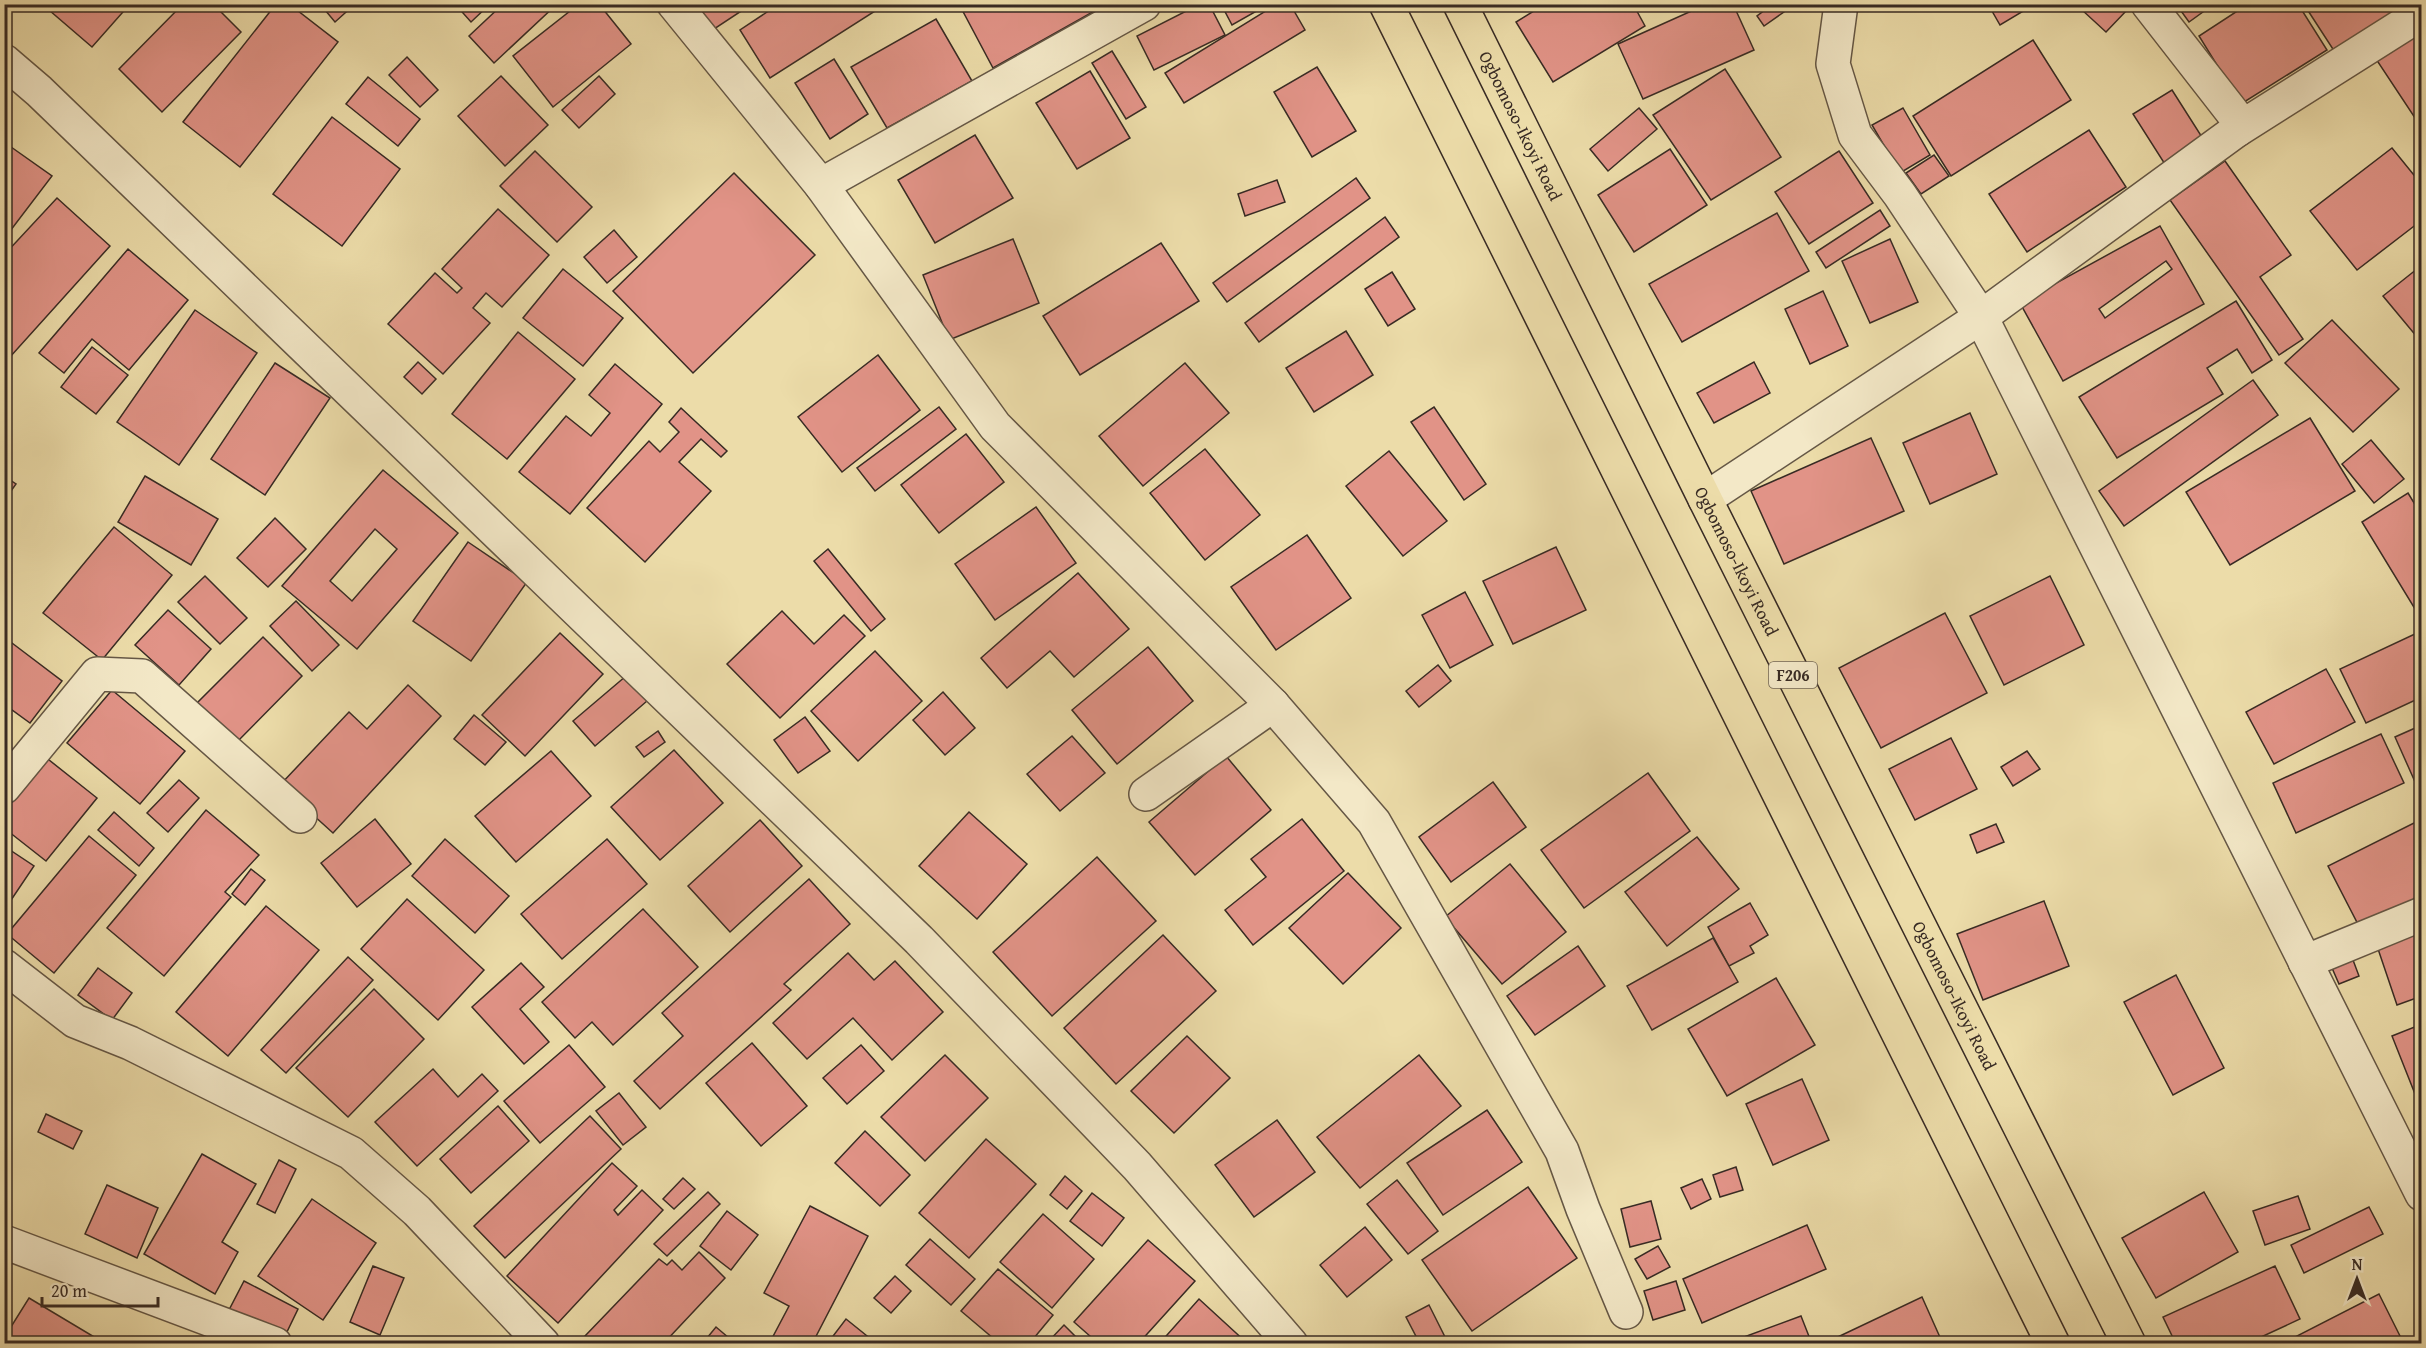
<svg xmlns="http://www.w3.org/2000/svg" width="2426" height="1348" font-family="'Gentium Book Plus',serif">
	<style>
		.building { fill: #e19387; stroke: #382b24; stroke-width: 1.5; fill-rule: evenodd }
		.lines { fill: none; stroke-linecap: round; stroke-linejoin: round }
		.minor-casing { stroke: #655745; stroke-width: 36 }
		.major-casing { stroke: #382b24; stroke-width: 36 }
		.minor { stroke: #f3e8c7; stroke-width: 33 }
		.major { stroke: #ecdca9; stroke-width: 33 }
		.labels { text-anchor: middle; stroke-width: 5; stroke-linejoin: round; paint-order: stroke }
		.shield { fill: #f3e8c7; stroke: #706455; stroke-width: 1.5 }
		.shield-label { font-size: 16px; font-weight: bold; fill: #382b24 }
		.street-label { font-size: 18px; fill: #382b24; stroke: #f3e8c7 }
	</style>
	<rect width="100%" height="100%" fill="#ecdca9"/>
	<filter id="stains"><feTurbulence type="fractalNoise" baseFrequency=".00333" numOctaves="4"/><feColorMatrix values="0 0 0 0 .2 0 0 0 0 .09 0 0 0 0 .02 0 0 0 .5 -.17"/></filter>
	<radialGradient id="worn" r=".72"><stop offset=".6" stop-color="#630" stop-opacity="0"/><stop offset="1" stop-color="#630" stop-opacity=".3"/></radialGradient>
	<!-- building -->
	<g class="building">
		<polygon points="42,4 130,4 92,47"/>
		<polygon points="183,4 213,4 241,32 162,112 119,69"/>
		<polygon points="276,4 289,4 338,42 240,167 183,122"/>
		<polygon points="320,4 355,4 335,22"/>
		<polygon points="455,4 490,4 471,22"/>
		<polygon points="503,4 557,4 494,63 469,36"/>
		<polygon points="579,4 599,4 631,44 553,107 513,56"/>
		<polygon points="682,4 752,4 702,37"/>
		<polygon points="779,4 882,4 883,6 770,78 740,30"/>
		<polygon points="959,4 1107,4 993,68"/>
		<polygon points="1200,4 1209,4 1225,35 1154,70 1137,36"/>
		<polygon points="1221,4 1269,4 1232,25"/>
		<polygon points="1277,4 1290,4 1305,30 1184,103 1165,73"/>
		<polygon points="1545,4 1633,4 1645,26 1553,82 1516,22"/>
		<polygon points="1707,4 1733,4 1754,50 1643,99 1618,44"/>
		<polygon points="1773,4 1789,4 1791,7 1764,26 1757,16"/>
		<polygon points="1988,4 2035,4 2000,25"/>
		<polygon points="2086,4 2121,4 2127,10 2106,32 2082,10"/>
		<polygon points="2176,4 2214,4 2189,22"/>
		<polygon points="2248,4 2298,4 2327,50 2241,104 2199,36"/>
		<polygon points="2307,4 2403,4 2410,15 2340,60 2305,6"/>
		<polygon points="936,19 972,81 887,128 851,67"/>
		<polygon points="2422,29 2422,122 2419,124 2376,59"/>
		<polygon points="2033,40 2071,100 1951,176 1913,116"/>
		<polygon points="1112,51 1146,107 1126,119 1092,63"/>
		<polygon points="407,57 438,90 420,107 389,75"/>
		<polygon points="834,59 868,114 830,139 795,83"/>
		<polygon points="1317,67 1356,131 1312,157 1274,92"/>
		<polygon points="1725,69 1781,157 1711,200 1653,115"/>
		<polygon points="1090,71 1130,138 1077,169 1036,103"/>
		<polygon points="501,76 548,125 505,166 458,116"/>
		<polygon points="599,76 615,94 579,128 562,110"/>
		<polygon points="368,77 420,119 398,146 346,104"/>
		<polygon points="2172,90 2207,145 2168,169 2133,114"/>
		<polygon points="1639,108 1657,129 1608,171 1590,149"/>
		<polygon points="1903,108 1930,155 1900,173 1872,125"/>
		<polygon points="332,117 400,169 342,246 273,194"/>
		<polygon points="2089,130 2126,187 2027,252 1989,194"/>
		<polygon points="975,135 1013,198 935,243 898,180"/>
		<polygon points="4,142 52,176 4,239"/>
		<polygon points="2392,148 2422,185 2422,220 2357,270 2310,211"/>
		<polygon points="1670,149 1707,205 1634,252 1598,195"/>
		<polygon points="535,151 592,207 557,242 500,186"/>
		<polygon points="1839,151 1873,203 1809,244 1775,192"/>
		<polygon points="1934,155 1949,176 1921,194 1906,173"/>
		<polygon points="2225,161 2291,255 2260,277 2303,339 2279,355 2170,200"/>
		<polygon points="734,173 815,255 693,373 613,291"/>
		<polygon points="1356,178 1370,198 1227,302 1213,283"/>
		<polygon points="1277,180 1285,202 1245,216 1238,194"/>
		<polygon points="57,198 110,246 10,357 4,352 4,255"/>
		<polygon points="498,209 549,255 502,307 486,293 473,308 490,323 443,374 388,324 435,273 457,293 462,288 442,269"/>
		<polygon points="1880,210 1890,226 1826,268 1816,252"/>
		<polygon points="1777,213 1809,271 1682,342 1649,284"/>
		<polygon points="1385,217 1399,237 1259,342 1245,323"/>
		<path d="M2160 226 2204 304 2063 381 2020 303ZM2166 261 2172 269 2105 318 2099 309Z"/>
		<polygon points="614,230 637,257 607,283 584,257"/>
		<polygon points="1013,239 1039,303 949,340 923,275"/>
		<polygon points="1890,239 1918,302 1870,323 1842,261"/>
		<polygon points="1161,243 1199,301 1080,375 1043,316"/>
		<polygon points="128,249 188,300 129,370 92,339 64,373 39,353"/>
		<polygon points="2422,265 2422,343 2383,296"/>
		<polygon points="563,269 623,318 583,366 523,318"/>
		<polygon points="1392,272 1415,309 1388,326 1365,289"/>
		<polygon points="1823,291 1848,346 1810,364 1785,309"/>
		<polygon points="2236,301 2272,360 2252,373 2237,349 2207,368 2223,394 2117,458 2079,397"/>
		<polygon points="195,310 257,353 179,465 117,422"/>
		<polygon points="2332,320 2399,389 2353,432 2285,363"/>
		<polygon points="1346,331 1373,375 1314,412 1286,368"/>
		<polygon points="518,332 575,379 507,459 452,414"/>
		<polygon points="92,347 128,375 96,414 61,387"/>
		<polygon points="878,355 920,410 842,472 798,417"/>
		<polygon points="418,362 436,379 422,394 404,377"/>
		<polygon points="1754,362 1770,393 1714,423 1697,393"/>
		<polygon points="275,363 330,398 265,495 211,459"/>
		<polygon points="1185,363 1229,413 1143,486 1099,436"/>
		<polygon points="615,364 662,404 570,514 519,472 566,416 591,436 610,413 589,395"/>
		<polygon points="2253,380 2278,415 2124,526 2099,491"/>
		<polygon points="939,407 956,429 875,491 857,468"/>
		<polygon points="1434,407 1486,484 1464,500 1411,422"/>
		<polygon points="681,408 727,451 721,457 701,439 679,462 711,491 645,562 587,508 649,441 660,452 679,432 669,422"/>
		<polygon points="1970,413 1997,474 1930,504 1903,443"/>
		<polygon points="2310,418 2355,491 2230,565 2186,492"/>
		<polygon points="966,434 1004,482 939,533 901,485"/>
		<polygon points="1871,438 1904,511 1784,564 1751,491"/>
		<polygon points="2371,440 2404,479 2374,503 2342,464"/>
		<polygon points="1205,449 1260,515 1205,560 1150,493"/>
		<polygon points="1389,451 1447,521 1403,556 1346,486"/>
		<path d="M383 470 458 533 357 649 282 586ZM375 529 397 549 352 601 330 581Z"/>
		<polygon points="4,476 16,484 4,501"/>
		<polygon points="145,476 218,519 191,565 118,522"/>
		<polygon points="2408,493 2422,516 2422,605 2415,609 2362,522"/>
		<polygon points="1036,507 1076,563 995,620 955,564"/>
		<polygon points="275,518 306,549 268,587 237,558"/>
		<polygon points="114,527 172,575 102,660 43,613"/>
		<polygon points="1307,535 1351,598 1276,650 1231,587"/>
		<polygon points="468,542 527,582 471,661 413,621"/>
		<polygon points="1556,547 1586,610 1513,644 1483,581"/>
		<polygon points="828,549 885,619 871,631 814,561"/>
		<polygon points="1078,573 1129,629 1074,677 1050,651 1007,688 981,658"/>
		<polygon points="205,576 247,618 220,644 178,602"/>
		<polygon points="2050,576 2084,645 2004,685 1970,616"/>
		<polygon points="1465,592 1493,645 1450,668 1422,615"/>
		<polygon points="296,601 339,645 312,671 270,626"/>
		<polygon points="168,610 211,649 179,685 135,645"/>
		<polygon points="782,611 814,644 844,615 865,636 780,718 727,664"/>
		<polygon points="1945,613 1987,693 1881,748 1839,668"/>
		<polygon points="560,633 603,674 525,756 482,715"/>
		<polygon points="2417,633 2422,642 2422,697 2366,723 2340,669"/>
		<polygon points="263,637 302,676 237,742 197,703"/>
		<polygon points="8,640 62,681 30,723 4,704 4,645"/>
		<polygon points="1148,647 1193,701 1117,764 1072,710"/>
		<polygon points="875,651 922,701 858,761 811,711"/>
		<polygon points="1438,665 1451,681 1419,707 1406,691"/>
		<polygon points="2326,669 2355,722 2274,764 2246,712"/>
		<polygon points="626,676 647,701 595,746 573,721"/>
		<polygon points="408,685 441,716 333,833 280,785 349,712 367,729"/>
		<polygon points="112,690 185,751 140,804 67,743"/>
		<polygon points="943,692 975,728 945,755 913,720"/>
		<polygon points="474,715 506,742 485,765 454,739"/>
		<polygon points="805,717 830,751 798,773 774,740"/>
		<polygon points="2422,725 2422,792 2420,793 2395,737"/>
		<polygon points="658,731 665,742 644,757 636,747"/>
		<polygon points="2381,734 2404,783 2296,833 2273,783"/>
		<polygon points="1072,736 1105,773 1060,811 1027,774"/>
		<polygon points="1951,738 1977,789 1915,820 1889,769"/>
		<polygon points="674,750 723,803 660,860 611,807"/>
		<polygon points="551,751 591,796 516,862 475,816"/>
		<polygon points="2027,751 2040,769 2013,786 2001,767"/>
		<polygon points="39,752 97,798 46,861 4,828 4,795"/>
		<polygon points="1226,756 1271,810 1195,875 1149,822"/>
		<polygon points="1648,773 1690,831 1584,908 1541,850"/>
		<polygon points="179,780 199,798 168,832 147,813"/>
		<polygon points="1493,782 1526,827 1451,882 1419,837"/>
		<polygon points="206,810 259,855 225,892 231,897 164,976 107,928"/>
		<polygon points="114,812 154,848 139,866 98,830"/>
		<polygon points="969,812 1027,864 977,919 919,866"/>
		<polygon points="375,819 411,864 357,907 321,863"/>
		<polygon points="1302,819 1344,871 1253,945 1225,910 1266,877 1251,859"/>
		<polygon points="2422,819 2422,903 2362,932 2328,866"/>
		<polygon points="760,820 802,866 730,932 688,886"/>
		<polygon points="1996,824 2004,842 1977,853 1970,835"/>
		<polygon points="89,836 136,875 54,973 7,934"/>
		<polygon points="1697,837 1739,889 1667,946 1625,892"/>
		<polygon points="445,839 509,896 475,933 412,876"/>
		<polygon points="607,839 647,884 562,959 521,914"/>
		<polygon points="4,846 34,866 5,909 4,908"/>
		<polygon points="1097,857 1156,921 1052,1016 993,952"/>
		<polygon points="1510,864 1566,932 1502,984 1445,917"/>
		<polygon points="251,869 265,880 245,905 232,894"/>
		<polygon points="1348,873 1401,928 1343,984 1289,928"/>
		<polygon points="809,879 850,924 784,984 791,990 660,1109 634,1081 683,1036 662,1013"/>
		<polygon points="407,899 484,970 438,1020 361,949"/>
		<polygon points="2044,901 2069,966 1983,1000 1957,934"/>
		<polygon points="1750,903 1768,935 1750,946 1754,953 1729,966 1708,927"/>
		<polygon points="266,906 319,950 228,1056 176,1012"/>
		<polygon points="643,909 698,967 613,1045 592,1022 575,1038 542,1002"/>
		<polygon points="2422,927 2422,996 2397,1005 2376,943"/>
		<polygon points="1163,935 1216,991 1116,1084 1064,1028"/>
		<polygon points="1713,938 1738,982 1652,1030 1627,986"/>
		<polygon points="1578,946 1605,986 1535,1035 1507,996"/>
		<polygon points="848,953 874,980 895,961 943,1012 892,1060 853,1018 807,1059 773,1023"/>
		<polygon points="348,957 373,980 286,1073 261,1050"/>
		<polygon points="2353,960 2359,976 2339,984 2332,968"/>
		<polygon points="521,963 544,987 520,1009 549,1042 524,1064 472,1007"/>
		<polygon points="98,968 132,993 112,1020 78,995"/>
		<polygon points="2176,975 2224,1068 2173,1095 2124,1002"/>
		<polygon points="1776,978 1815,1045 1727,1096 1688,1029"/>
		<polygon points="374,989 424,1039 348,1117 296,1068"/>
		<polygon points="2422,1024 2422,1103 2419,1104 2392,1036"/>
		<polygon points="1187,1036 1230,1078 1174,1133 1131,1091"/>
		<polygon points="752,1043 807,1106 761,1146 706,1083"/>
		<polygon points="569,1045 605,1087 540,1143 504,1101"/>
		<polygon points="861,1045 884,1071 847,1104 823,1078"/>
		<polygon points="945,1055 988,1098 925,1161 881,1117"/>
		<polygon points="1419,1055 1461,1106 1360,1188 1317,1137"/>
		<polygon points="433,1069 458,1097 482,1074 498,1091 417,1166 375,1122"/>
		<polygon points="1802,1079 1829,1140 1773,1165 1746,1104"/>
		<polygon points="619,1093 646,1127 623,1145 596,1111"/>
		<polygon points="498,1106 529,1141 471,1193 440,1159"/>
		<polygon points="1487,1110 1522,1162 1443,1215 1407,1163"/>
		<polygon points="46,1114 82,1131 73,1149 38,1132"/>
		<polygon points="590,1116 621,1149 505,1258 474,1226"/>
		<polygon points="1277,1120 1315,1172 1254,1217 1215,1165"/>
		<polygon points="865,1131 910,1175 880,1206 835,1163"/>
		<polygon points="986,1139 1036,1184 969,1258 919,1213"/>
		<polygon points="202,1154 256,1184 222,1242 238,1252 215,1294 144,1254"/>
		<polygon points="279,1160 296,1169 275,1213 257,1204"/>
		<polygon points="612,1163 637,1186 614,1210 618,1215 642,1190 663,1210 558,1323 507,1276"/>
		<polygon points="1736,1167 1743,1190 1720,1197 1713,1175"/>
		<polygon points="1065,1176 1082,1191 1067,1209 1050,1195"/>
		<polygon points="683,1178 695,1189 674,1209 663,1199"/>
		<polygon points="1702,1179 1711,1199 1691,1209 1681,1188"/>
		<polygon points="1397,1180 1438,1231 1408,1254 1367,1204"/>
		<polygon points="107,1185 158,1208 137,1258 85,1234"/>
		<polygon points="1528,1187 1577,1258 1472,1331 1422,1260"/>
		<polygon points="708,1192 720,1204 667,1256 654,1244"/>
		<polygon points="2204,1192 2238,1252 2156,1298 2122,1238"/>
		<polygon points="1092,1193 1124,1218 1102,1246 1070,1221"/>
		<polygon points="2298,1196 2310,1229 2265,1245 2253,1211"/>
		<polygon points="312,1199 376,1243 323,1320 258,1276"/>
		<polygon points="1651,1201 1661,1239 1630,1247 1621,1209"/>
		<polygon points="810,1206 868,1236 812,1344 769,1344 789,1306 764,1293"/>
		<polygon points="2369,1207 2383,1234 2304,1273 2291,1245"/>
		<polygon points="727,1211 758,1235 731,1270 700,1246"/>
		<polygon points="1043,1214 1094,1259 1052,1308 1000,1262"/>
		<polygon points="1807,1225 1826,1269 1702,1323 1683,1279"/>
		<polygon points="1365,1227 1392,1260 1347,1297 1320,1265"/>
		<polygon points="930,1239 975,1279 951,1305 906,1265"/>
		<polygon points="1148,1240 1195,1281 1138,1344 1099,1344 1074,1322"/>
		<polygon points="1658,1246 1670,1267 1647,1279 1635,1259"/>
		<polygon points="699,1252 725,1278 663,1344 593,1344 585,1336 659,1259 667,1265 672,1260 682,1270"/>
		<polygon points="373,1266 404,1278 380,1335 350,1322"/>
		<polygon points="2275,1266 2300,1319 2246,1344 2176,1344 2163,1317"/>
		<polygon points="998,1269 1053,1315 1029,1344 1000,1344 961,1311"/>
		<polygon points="895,1276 911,1291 891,1313 874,1298"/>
		<polygon points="244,1281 298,1309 284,1338 229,1310"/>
		<polygon points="1676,1281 1685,1310 1653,1320 1644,1291"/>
		<polygon points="2379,1294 2404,1344 2293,1344 2291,1339"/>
		<polygon points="1922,1297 1943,1344 1823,1344"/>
		<polygon points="29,1298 106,1344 4,1344 4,1338"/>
		<polygon points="1199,1299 1248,1344 1159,1344"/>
		<polygon points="1429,1305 1445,1337 1433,1344 1420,1344 1406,1317"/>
		<polygon points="1801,1316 1812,1344 1725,1344"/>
		<polygon points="846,1319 877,1344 827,1344"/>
		<polygon points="1064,1325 1083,1344 1046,1344"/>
		<polygon points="716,1327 736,1344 702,1344"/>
	</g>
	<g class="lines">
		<!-- minor casing -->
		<g class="minor-casing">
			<g id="minor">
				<polyline points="674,4 821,185 995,426 1273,705 1374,822 1562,1151 1583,1209 1626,1312"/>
				<polyline points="1841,4 1833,64 1855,135 1900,195 1981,317 2422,1194"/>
				<polyline points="2148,4 2236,117 2237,130"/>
				<polyline points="4,61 39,91 919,940 1137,1166 1291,1344"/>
				<polyline points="821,185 1144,4"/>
				<polyline points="1705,499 1981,317 2237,130 2422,13"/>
				<polyline points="4,787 97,674 142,676 300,816"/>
				<polyline points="1146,794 1273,705"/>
				<polyline points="2305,962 2422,914"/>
				<polyline points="4,966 75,1021 130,1043 351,1153 417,1211 543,1344"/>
				<polyline points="4,1242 275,1344"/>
			</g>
		</g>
		<!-- major casing -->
		<g class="major-casing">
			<g id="major">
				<polyline points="1386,4 2053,1344"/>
				<path id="s1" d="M1460 4 1705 499 2129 1344"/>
			</g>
		</g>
		<!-- minor -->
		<use href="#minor" class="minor"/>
		<!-- major -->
		<use href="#major" class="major"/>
	</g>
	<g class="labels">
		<!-- shield labels -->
		<rect class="shield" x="1769" y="662" width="48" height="26" rx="4.5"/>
		<g class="shield-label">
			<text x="1793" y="681">F206</text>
		</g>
		<!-- street labels -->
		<g class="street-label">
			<text dy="6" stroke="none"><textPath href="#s1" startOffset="136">Ogbomoso-Ikoyi Road</textPath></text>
			<text dy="6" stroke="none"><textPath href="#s1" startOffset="622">Ogbomoso-Ikoyi Road</textPath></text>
			<text dy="6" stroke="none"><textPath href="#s1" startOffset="1108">Ogbomoso-Ikoyi Road</textPath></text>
		</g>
	</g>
	<!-- margin -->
	<rect width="2426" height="1348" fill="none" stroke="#ecdca9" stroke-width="24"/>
	<rect x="6" y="6" width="2414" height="1336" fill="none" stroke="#382b24" stroke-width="3"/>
	<rect x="12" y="12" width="2402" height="1324" fill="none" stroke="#382b24" stroke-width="1.5"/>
	<!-- north arrow -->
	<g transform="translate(2357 1279)" stroke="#f3e8c7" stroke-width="4.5" paint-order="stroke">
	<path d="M0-4.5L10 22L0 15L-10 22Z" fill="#382b24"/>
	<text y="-9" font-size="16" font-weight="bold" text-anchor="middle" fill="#382b24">N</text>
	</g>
	<!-- scale -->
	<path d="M42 1297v9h116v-9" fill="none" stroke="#382b24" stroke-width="3"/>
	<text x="51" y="1297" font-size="18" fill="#382b24" stroke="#f3e8c7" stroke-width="4.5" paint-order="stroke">20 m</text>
	<rect width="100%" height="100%" filter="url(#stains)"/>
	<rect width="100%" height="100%" fill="url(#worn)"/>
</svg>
